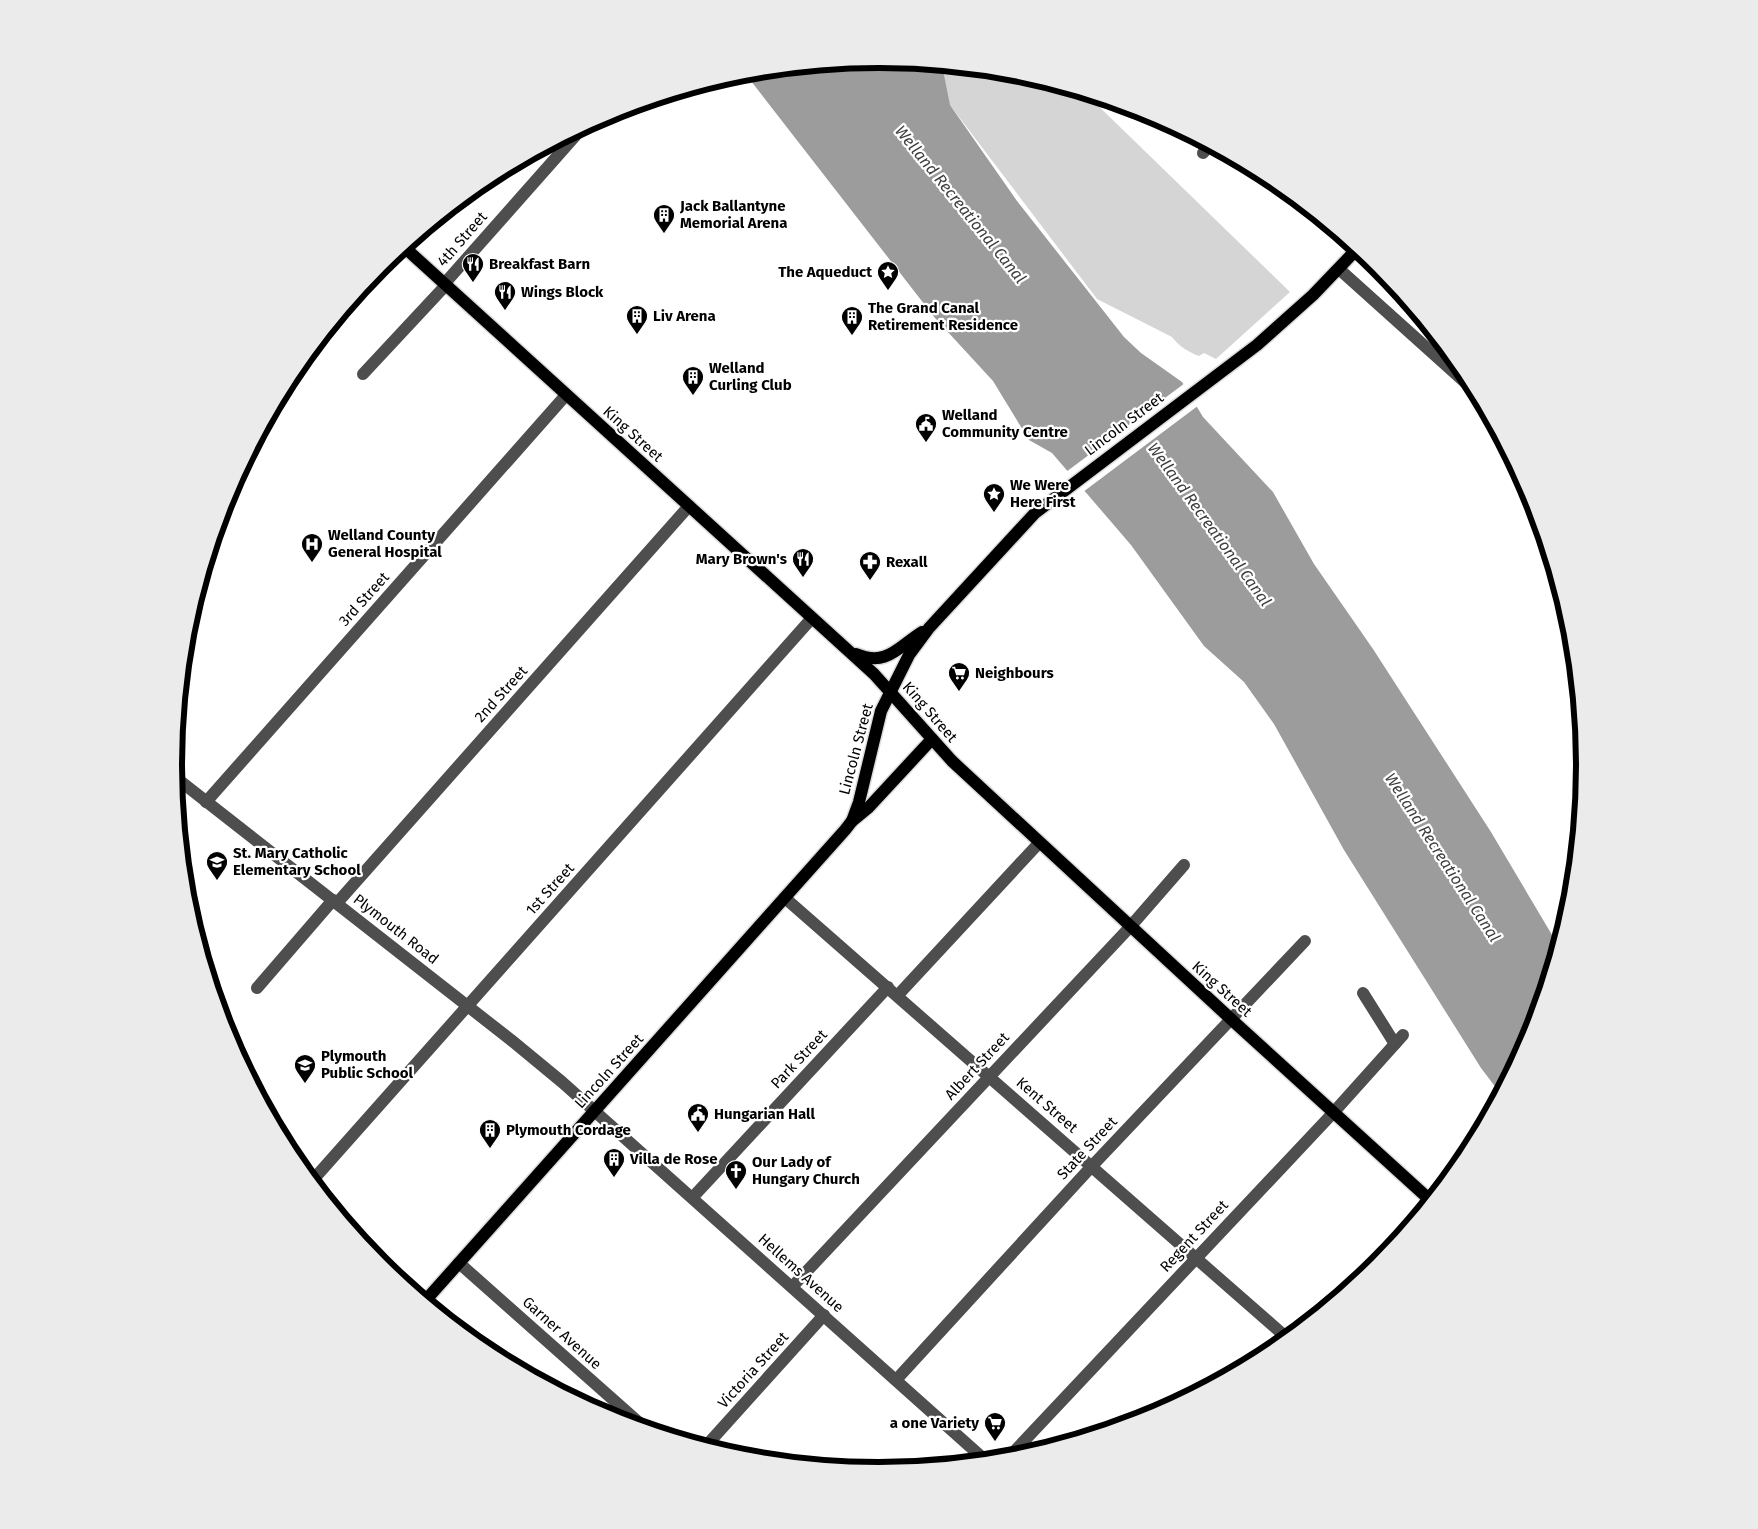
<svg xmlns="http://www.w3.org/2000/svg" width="1758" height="1529" font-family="'Fira Sans',sans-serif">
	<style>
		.green { fill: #d5d5d5 }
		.water { fill: #9c9c9c }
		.pier { fill: #fff }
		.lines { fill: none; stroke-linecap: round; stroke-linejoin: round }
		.major-casing { stroke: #dbdbdb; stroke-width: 15 }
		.minor { stroke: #4e4e4e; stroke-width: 12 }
		.major { stroke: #000; stroke-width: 12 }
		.labels { text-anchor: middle; stroke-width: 4.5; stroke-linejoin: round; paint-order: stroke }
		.poi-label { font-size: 15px; font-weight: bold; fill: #000; stroke: #fff; text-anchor: start }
		.street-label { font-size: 15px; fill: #000; stroke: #fff }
		.water-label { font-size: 16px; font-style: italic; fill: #3d3d3d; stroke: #fff }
		.rim { fill: none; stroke: #000; stroke-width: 6 }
	</style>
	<rect width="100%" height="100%" fill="#fff"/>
	<!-- green -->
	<path class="green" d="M918 63 1017 72 1085 93 1290 292 1216 359 1204 353 1199 356C1188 352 1179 346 1172 337L1097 299Z"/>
	<!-- water -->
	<polygon class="water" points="879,59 942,65 950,105 1017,201 1124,337 1141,353 1182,382 1203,417 1273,492 1314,564 1373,649 1491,832 1558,945 1531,1035 1500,1093 1481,1068 1344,850 1274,724 1244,682 1204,646 1131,545 1052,453 1029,440 993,381 935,318 744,72"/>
	<!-- pier -->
	<polygon class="pier" points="1185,383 1199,405 1083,492 1066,472"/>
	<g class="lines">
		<!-- major casing -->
		<g class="major-casing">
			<g id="major">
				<polyline points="403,246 874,674 952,761 1232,1020 1430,1200"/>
				<path d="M856 654C887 667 898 647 922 632"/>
				<polyline points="852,821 869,807 932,739"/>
				<polyline points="425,1301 845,830 852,821 859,802 881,711 909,655 929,628 1035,513 1257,345 1313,295 1357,249"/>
			</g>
		</g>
		<!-- minor -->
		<g class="minor">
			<polyline points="1203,153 1210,145"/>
			<polyline points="1339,269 1477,393"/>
			<polyline points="445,283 584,126"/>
			<polyline points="363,374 446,285"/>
			<polyline points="175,777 511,1040 562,1082 985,1460"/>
			<polyline points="206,802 566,395"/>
			<polyline points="785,898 1287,1338"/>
			<polyline points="337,903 689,506"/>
			<polyline points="257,988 333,900"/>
			<polyline points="1363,993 1395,1044"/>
			<polyline points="898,995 1039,843"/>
			<polyline points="312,1181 812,618"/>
			<polyline points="693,1197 888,987"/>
			<polyline points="459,1263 644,1427"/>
			<polyline points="792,1287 1130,927 1184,865"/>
			<polyline points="896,1380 1092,1166 1305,941"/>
			<polyline points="706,1446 824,1315"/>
			<polyline points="1008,1458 1333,1113 1403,1035"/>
		</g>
		<!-- major -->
		<use href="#major" class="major"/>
	</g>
	<!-- icons -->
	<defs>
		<g id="building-pin" transform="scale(1.125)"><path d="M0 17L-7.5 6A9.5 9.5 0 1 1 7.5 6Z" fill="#000" stroke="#fff"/><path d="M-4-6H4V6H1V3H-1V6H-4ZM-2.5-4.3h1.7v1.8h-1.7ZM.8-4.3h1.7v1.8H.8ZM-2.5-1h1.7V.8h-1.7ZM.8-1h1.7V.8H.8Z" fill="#fff"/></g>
		<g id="restaurant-pin" transform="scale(1.125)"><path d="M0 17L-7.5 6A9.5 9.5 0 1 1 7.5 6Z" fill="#000" stroke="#fff"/><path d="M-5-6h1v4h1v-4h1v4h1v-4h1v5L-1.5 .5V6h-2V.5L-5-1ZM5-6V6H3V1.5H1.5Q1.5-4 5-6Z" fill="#fff"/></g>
		<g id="sight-pin" transform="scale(1.125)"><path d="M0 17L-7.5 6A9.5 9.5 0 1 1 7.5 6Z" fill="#000" stroke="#fff"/><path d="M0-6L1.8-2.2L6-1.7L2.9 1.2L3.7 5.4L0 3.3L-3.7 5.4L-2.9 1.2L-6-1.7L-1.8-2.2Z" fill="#fff"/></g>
		<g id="civic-pin" transform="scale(1.125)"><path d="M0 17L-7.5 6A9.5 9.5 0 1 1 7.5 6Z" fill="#000" stroke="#fff"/><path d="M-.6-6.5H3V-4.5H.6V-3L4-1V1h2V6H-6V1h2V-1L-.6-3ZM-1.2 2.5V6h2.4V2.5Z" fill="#fff"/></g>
		<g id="hospital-pin" transform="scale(1.125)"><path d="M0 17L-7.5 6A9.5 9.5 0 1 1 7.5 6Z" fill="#000" stroke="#fff"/><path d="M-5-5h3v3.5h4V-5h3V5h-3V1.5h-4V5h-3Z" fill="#fff"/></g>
		<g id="pharmacy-pin" transform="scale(1.125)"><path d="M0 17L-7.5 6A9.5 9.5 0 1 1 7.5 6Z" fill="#000" stroke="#fff"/><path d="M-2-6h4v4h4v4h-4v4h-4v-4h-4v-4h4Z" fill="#fff"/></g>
		<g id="supermarket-pin" transform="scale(1.125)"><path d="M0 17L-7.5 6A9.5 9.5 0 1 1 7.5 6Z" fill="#000" stroke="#fff"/><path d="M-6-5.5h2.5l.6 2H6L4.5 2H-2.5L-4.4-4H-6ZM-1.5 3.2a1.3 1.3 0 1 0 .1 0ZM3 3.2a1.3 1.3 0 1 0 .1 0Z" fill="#fff"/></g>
		<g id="school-pin" transform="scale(1.125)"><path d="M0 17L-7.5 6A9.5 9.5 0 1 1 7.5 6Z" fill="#000" stroke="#fff"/><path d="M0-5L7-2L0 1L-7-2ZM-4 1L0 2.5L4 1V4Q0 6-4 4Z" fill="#fff"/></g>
		<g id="church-pin" transform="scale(1.125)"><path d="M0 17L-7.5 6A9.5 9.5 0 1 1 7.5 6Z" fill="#000" stroke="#fff"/><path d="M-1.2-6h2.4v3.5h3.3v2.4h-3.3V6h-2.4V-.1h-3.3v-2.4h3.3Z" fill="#fff"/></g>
	</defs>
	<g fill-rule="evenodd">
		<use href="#building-pin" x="664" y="215"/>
		<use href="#restaurant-pin" x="473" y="264"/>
		<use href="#sight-pin" x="888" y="272"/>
		<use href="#restaurant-pin" x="505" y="292"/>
		<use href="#building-pin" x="637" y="316"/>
		<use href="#building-pin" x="852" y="317"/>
		<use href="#building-pin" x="693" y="377"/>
		<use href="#civic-pin" x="926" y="424"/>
		<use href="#sight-pin" x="994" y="494"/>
		<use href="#hospital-pin" x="312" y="544"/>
		<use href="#restaurant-pin" x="803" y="559"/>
		<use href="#pharmacy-pin" x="870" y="562"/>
		<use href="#supermarket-pin" x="959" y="673"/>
		<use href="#school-pin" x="217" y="862"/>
		<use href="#school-pin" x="305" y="1065"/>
		<use href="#civic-pin" x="698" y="1114"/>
		<use href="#building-pin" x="490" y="1130"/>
		<use href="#building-pin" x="614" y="1159"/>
		<use href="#church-pin" x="736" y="1171"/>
		<use href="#supermarket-pin" x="995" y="1423"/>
	</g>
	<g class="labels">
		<!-- poi labels -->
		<g class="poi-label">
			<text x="680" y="211">Jack Ballantyne<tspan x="680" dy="17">Memorial Arena</tspan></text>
			<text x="489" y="269">Breakfast Barn</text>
			<text x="872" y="277" text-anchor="end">The Aqueduct</text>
			<text x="521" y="297">Wings Block</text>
			<text x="868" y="313">The Grand Canal<tspan x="868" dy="17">Retirement Residence</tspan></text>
			<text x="653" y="321">Liv Arena</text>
			<text x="709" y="373">Welland<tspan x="709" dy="17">Curling Club</tspan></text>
			<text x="942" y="420">Welland<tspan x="942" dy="17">Community Centre</tspan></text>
			<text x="1010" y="490">We Were<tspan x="1010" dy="17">Here First</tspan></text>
			<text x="328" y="540">Welland County<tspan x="328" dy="17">General Hospital</tspan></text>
			<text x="787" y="564" text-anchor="end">Mary Brown's</text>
			<text x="886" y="567">Rexall</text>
			<text x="975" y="678">Neighbours</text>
			<text x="233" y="858">St. Mary Catholic<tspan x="233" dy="17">Elementary School</tspan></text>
			<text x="321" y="1061">Plymouth<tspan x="321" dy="17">Public School</tspan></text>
			<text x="714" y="1119">Hungarian Hall</text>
			<text x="506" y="1135">Plymouth Cordage</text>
			<text x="630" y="1164">Villa de Rose</text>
			<text x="752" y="1167">Our Lady of<tspan x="752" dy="17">Hungary Church</tspan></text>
			<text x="979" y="1428" text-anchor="end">a one Variety</text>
		</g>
		<!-- street labels -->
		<g class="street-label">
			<text transform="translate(462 239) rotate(-49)" y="5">4th Street</text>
			<text transform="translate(1124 424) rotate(-37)" y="5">Lincoln Street</text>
			<text transform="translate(633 434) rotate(42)" y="5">King Street</text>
			<text transform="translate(364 599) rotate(-48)" y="5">3rd Street</text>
			<text transform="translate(501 694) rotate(-48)" y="5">2nd Street</text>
			<text transform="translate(930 712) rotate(49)" y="5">King Street</text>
			<text transform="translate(856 749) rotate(-75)" y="5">Lincoln Street</text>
			<text transform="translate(550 889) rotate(-48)" y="5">1st Street</text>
			<text transform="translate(396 929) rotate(38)" y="5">Plymouth Road</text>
			<text transform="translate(1222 989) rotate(42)" y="5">King Street</text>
			<text transform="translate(799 1059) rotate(-47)" y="5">Park Street</text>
			<text transform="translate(977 1066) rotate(-47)" y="5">Albert Street</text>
			<text transform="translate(609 1071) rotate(-48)" y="5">Lincoln Street</text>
			<text transform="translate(1047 1105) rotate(41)" y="5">Kent Street</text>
			<text transform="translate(1087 1148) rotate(-47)" y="5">State Street</text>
			<text transform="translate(1194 1236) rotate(-47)" y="5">Regent Street</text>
			<text transform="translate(801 1273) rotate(42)" y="5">Hellems Avenue</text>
			<text transform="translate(562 1333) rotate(42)" y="5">Garner Avenue</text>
			<text transform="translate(753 1370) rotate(-48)" y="5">Victoria Street</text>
		</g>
		<!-- water labels -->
		<g class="water-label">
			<text transform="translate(961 204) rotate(51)" y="6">Welland Recreational Canal</text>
			<text transform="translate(1210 524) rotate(54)" y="6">Welland Recreational Canal</text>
			<text transform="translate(1443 857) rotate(57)" y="6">Welland Recreational Canal</text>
		</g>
	</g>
	<!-- crop -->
	<path d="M0 0H1758V1529H0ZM182 765a697 697 0 1 1 1394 0a697 697 0 1 1-1394 0Z" fill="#ebebeb" fill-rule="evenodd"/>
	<path class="rim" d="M182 765a697 697 0 1 1 1394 0a697 697 0 1 1-1394 0Z"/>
</svg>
